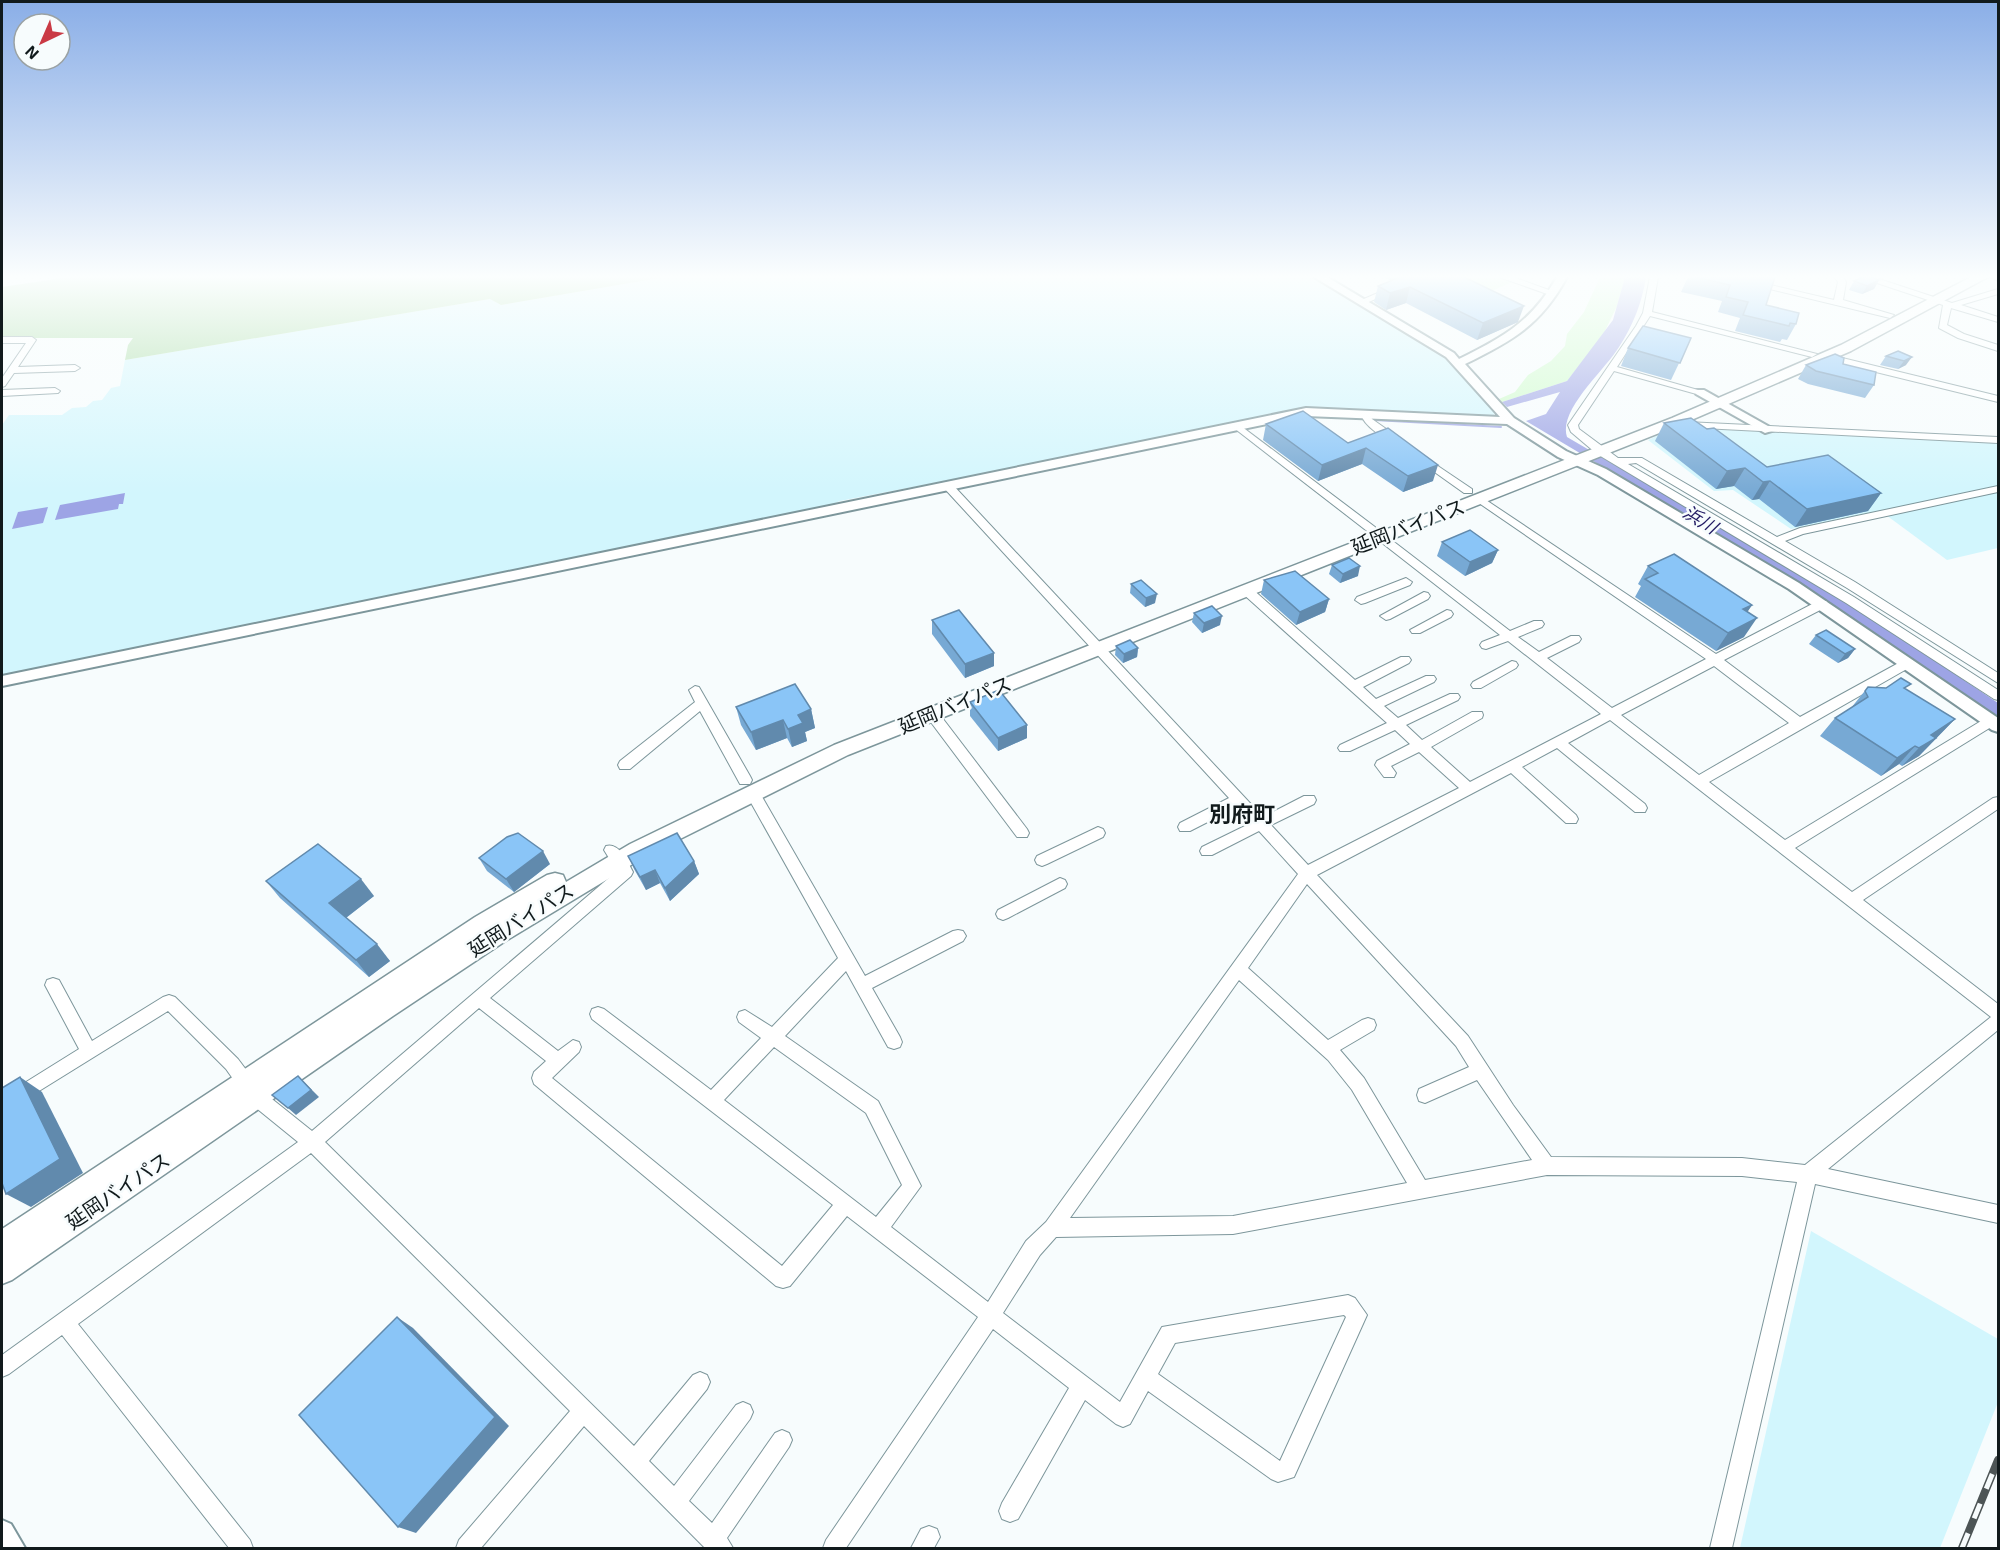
<svg xmlns="http://www.w3.org/2000/svg" width="2000" height="1550" font-family="'Exo 2','Noto Sans JP',sans-serif">
	<style>
		.built { fill: #d2f6fd }
		.green { fill: #cffbcc }
		.forest { fill: #a6daa2 }
		.water { fill: #9da4e5 }
		.lines { fill: none; stroke-linecap: round; stroke-linejoin: round }
		.stream { stroke: #9da4e5; stroke-width: 2 }
		.minor-casing { stroke: #7d969b; stroke-width: 2 }
		.tertiary-casing { stroke: #7d969b; stroke-width: 4 }
		.trunk-casing { stroke: #7d969b; stroke-width: 3 }
		.minor { fill: #fff; fill-rule: evenodd }
		.tertiary { fill: #fff; fill-rule: evenodd }
		.trunk { fill: #fff; fill-rule: evenodd }
		.rail-casing { stroke: #4d5556; stroke-width: 8 }
		.rail { stroke: #f7fcfd; stroke-width: 5; stroke-dasharray: 16; stroke-linecap: butt }
		.wall { fill: #77a9d4 }
		.shaded-wall { fill: #618aad }
		.building { fill: #8ac5f7; stroke: #618aad; stroke-width: 1.5 }
		.labels { text-anchor: middle; stroke-width: 5; stroke-linejoin: round; paint-order: stroke }
		.far-water-label { font-size: 18px; font-style: italic; fill: #211a63; stroke: #f7fcfd }
		.street-label { font-size: 20px; fill: #111a1c; stroke: #f7fcfd }
		.quarter-label { font-size: 22px; font-weight: bold; fill: #111a1c; stroke: #f7fcfd }
	</style>
	<rect width="100%" height="100%" fill="#f7fcfd"/>
	<!-- built -->
	<g class="built">
		<polygon points="665,277 1312,277 1437,353 1440,353 1453,364 1495,414 1491,418 1317,409 840,501 829,506 602,555 2,676 2,425 9,415 62,415 72,408 86,407 93,401 102,400 111,388 120,386 125,360 490,299 501,305"/>
		<polygon points="1675,427 1998,442 1998,487 1791,529 1733,490 1714,491 1648,440"/>
		<polygon points="1998,491 1998,548 1947,560 1886,515"/>
		<polygon points="1811,1231 1998,1339 1998,1402 1940,1548 1740,1548"/>
	</g>
	<!-- green -->
	<g class="green">
		<polygon points="1441,277 1496,277 1512,282 1480,296"/>
		<polygon points="1600,277 1625,277 1617,306 1603,335 1567,381 1502,402 1499,399 1515,392 1528,375 1551,361 1565,346 1567,334 1584,312"/>
	</g>
	<!-- forest -->
	<polygon class="forest" points="69,277 665,277 501,305 490,299 125,360 128,345 133,338 2,338 2,287"/>
	<!-- water -->
	<g class="water">
		<path d="M1625 277H1646C1642 303 1633 325 1619 347 1605 370 1558 410 1567 437L1836 594 1998 703V718L1798 583 1526 421 1546 414 1560 392 1507 407 1502 402 1567 381 1613 320Z"/>
		<polygon points="125,493 123,504 119,504 118,509 55,520 60,505"/>
		<polygon points="48,507 43,523 12,529 18,512"/>
	</g>
	<g class="lines">
		<!-- stream -->
		<g class="stream">
			<polyline points="1312,416 1358,418"/>
			<polyline points="1374,420 1501,427"/>
		</g>
		<!-- minor casing -->
		<g class="minor-casing">
			<g id="minor">
				<polygon points="1499,277 1513,277 1557,293 1550,295"/>
				<polygon points="1650,277 1658,277 1652,312 1817,354 1812,357 1650,316 1617,367 1705,392 1700,395 1614,371 1578,425 1579,429 1618,458 1642,458 1777,537 1800,528 1998,486 1998,492 1803,534 1785,541 1855,582 1998,673 1998,683 1847,588 1636,463 1628,464 1854,597 1998,690 1998,700 1994,699 1846,603 1597,454 1571,432 1568,425 1636,326 1643,313"/>
				<polygon points="1720,277 1737,277 1834,300 1838,282 1834,277 1843,277 1846,282 1843,300 1894,315 1890,318"/>
				<polygon points="1859,277 1873,277 1952,303 1998,289 1998,294 1961,305 1998,317 1998,322 1951,308 1947,325 1964,334 1998,345 1998,351 1958,338 1939,328 1943,305"/>
				<polygon points="1990,277 1998,277 1998,281"/>
				<polygon points="1387,289 1394,291 1364,304 1357,302"/>
				<polygon points="2,337 32,337 36,340 18,367 75,365 80,368 75,371 14,373 5,386 2,387 2,378 26,343 2,343"/>
				<polygon points="1826,354 1998,396 1998,402 1823,359 1823,355"/>
				<polygon points="55,388 60,391 58,393 2,396 2,390"/>
				<path d="M1366 411 1369 412 1372 419 1399 438V442C1387 443 1363 425 1361 414Z"/>
				<polygon points="1686,422 1998,437 1998,443 1683,427 1681,425"/>
				<polygon points="1237,423 1375,527 1375,531 1367,531 1234,428 1234,424"/>
				<polygon points="1423,456 1472,489 1472,493 1464,493 1419,461 1419,457"/>
				<path d="M948 483 952 484 1263 817 1304 796H1314L1316 800 1314 804 1271 825 1308 865 1459 788 1419 752 1391 766 1396 773 1394 777H1384L1375 765 1377 761 1410 744 1395 730 1350 751H1340L1338 748 1340 745 1387 723 1242 593 1240 590 1242 587H1250L1355 680 1401 657H1409L1411 660 1409 663 1363 687 1376 699 1426 676H1434L1436 679 1434 682 1384 706 1398 718 1450 694H1458L1460 697 1458 700 1406 725 1422 740 1472 712H1482L1483 715 1482 718 1431 747 1470 782 1601 714 1508 641 1486 649 1482 648 1480 645 1482 642 1500 635 1377 539V535H1385L1510 631 1534 621H1542L1544 624 1542 627 1518 637 1539 652 1571 636H1579L1581 639 1579 642 1547 658 1612 708 1706 659 1476 501V497L1480 496 1716 654 1818 601H1826L1828 604 1826 607 1724 660 1800 717 1904 660H1912L1914 663 1912 666 1709 782 1785 840 1986 718H1996L1997 721 1996 724 1795 848 1852 892 1993 798 1998 797V809L1863 900 1998 1004V1030L1828 1169 1998 1205V1223L1815 1184 1732 1548H1710L1797 1182 1742 1176 1547 1175 1233 1234 1056 1237 1040 1255 1003 1313 1120 1402 1162 1327 1348 1295 1355 1298 1367 1315 1294 1477 1278 1482 1271 1479 1148 1391 1130 1424 1123 1427 1116 1424 1085 1400 1018 1519 1010 1522 1002 1519 999 1511 1002 1503 1069 1388 993 1329 846 1548H823L826 1540 978 1317 847 1216 790 1286 783 1288 776 1286 534 1084 532 1078 534 1072 546 1061 479 1008 325 1142 634 1446 693 1375 700 1372 707 1375 710 1382 707 1389 649 1461 674 1486 736 1405 743 1402 750 1405 753 1412 750 1419 689 1501 712 1523 775 1433 782 1430 789 1433 792 1440 789 1447 727 1538 733 1548H705L584 1426 481 1548H456L459 1540 570 1411 311 1153 78 1324 250 1540 253 1548H229L62 1335 9 1374 2 1377V1355L298 1142 250 1103 226 1069 168 1011 2 1114V1097L79 1049 45 985 47 980 53 978 59 980 92 1041 163 997 169 995 175 997 238 1059 262 1091 312 1131 617 871 604 850 606 846C619 842 628 862 633 872L631 876 490 998 558 1051 573 1040 579 1042 581 1047 579 1052 552 1078 782 1266 833 1205 592 1019 590 1014 592 1009 598 1007 604 1009 711 1090 761 1038 739 1022 737 1017 739 1012 745 1010 772 1027 838 958 745 792 747 788H757L865 976 953 931 958 930 963 931 966 936 963 941 872 988 900 1037 902 1042 900 1047 894 1049 888 1047 846 971 785 1036 878 1101 921 1186 891 1227 988 1302 1026 1241 1046 1222 1298 874 1259 831 1212 855H1202L1200 851 1202 847 1251 823 1237 807 1190 831H1180L1178 827 1180 823 1229 798 944 488 943 486ZM1714 666 1789 723 1699 775 1621 715ZM1610 720 1991 1017 1805 1165 1742 1158 1551 1157 1513 1105 1468 1036 1317 875 1511 773 1566 823H1576L1578 819 1576 815 1522 767 1557 748 1635 812H1645L1647 808 1645 804 1568 743ZM1307 884 1456 1046 1469 1067 1419 1089 1417 1095 1419 1101 1425 1103 1477 1080 1532 1160 1425 1180 1364 1078 1340 1050 1374 1030 1376 1025 1374 1020 1368 1018 1362 1020 1328 1040 1248 968ZM1239 980 1328 1060 1352 1090 1407 1183 1233 1216 1070 1218ZM774 1047 866 1113 902 1185 876 1217 724 1100ZM1344 1315 1346 1317 1280 1461 1158 1374 1175 1343Z"/>
				<polygon points="1406,578 1412,582 1410,585 1365,603 1361,604 1355,600 1357,597"/>
				<polygon points="1424,592 1428,593 1430,596 1428,599 1390,619 1386,620 1380,616"/>
				<polygon points="1447,610 1451,611 1453,614 1451,617 1420,633 1412,633 1410,630"/>
				<polygon points="1512,661 1516,662 1518,665 1516,668 1481,688 1473,688 1471,685 1473,682"/>
				<polygon points="695,686 699,687 750,776 752,780 750,784 740,784 700,711 630,769 620,769 618,765 620,761 695,702 689,690"/>
				<polygon points="932,709 937,711 1027,829 1029,833 1027,837 1017,837 927,717 926,714 927,711"/>
				<polygon points="1098,827 1103,829 1105,833 1103,837 1047,864 1042,866 1037,864 1035,860 1037,856"/>
				<polygon points="1060,878 1065,880 1067,884 1065,888 1008,918 1003,920 998,918 996,914 998,910"/>
				<polygon points="929,1526 937,1529 940,1537 934,1548 911,1548 921,1529"/>
			</g>
		</g>
		<!-- tertiary casing -->
		<g class="tertiary-casing">
			<g id="tertiary">
				<path d="M1314 277H1327L1454 353 1459 359C1504 337 1532 321 1557 277H1567C1541 325 1512 341 1465 364L1514 418 1566 451 1606 469 1799 583 1998 718V732L1992 730 1789 589 1598 475 1558 457 1507 424 1306 416 2 686V676L1306 408 1500 417 1446 357Z"/>
				<polygon points="1696,390 1704,390 1775,430 1765,433 1696,394"/>
				<polygon points="2,1520 11,1524 25,1548 2,1548"/>
			</g>
		</g>
		<!-- trunk casing -->
		<g class="trunk-casing">
			<polygon id="trunk" points="1971,277 1988,277 1851,351 1682,424 848,755 646,856 504,942 393,1016 12,1280 2,1284 2,1229 475,917 547,875 555,873 563,875 566,882 630,844 834,745 1672,418 1841,345"/>
		</g>
		<!-- minor -->
		<use href="#minor" class="minor"/>
		<!-- tertiary -->
		<use href="#tertiary" class="tertiary"/>
		<!-- trunk -->
		<use href="#trunk" class="trunk"/>
		<!-- rail casing -->
		<g class="rail-casing">
			<polyline id="rail" points="1962,1548 1998,1460"/>
		</g>
		<!-- rail -->
		<use href="#rail" class="rail"/>
	</g>
	<!-- wall -->
	<g class="wall">
		<polygon points="1384,277 1464,277 1518,322 1477,340 1406,303 1386,310 1374,302 1378,286 1391,281"/>
		<polygon points="1688,277 1775,277 1766,305 1796,324 1787,340 1782,339 1780,342 1735,331 1740,318 1718,312 1722,301 1681,292"/>
		<polygon points="1879,280 1874,289 1862,294 1849,290 1854,281"/>
		<polygon points="1691,338 1671,380 1621,366 1628,348"/>
		<polygon points="1898,351 1906,365 1898,369 1880,365 1886,356"/>
		<polygon points="1843,364 1874,385 1865,398 1808,384 1798,379 1806,365"/>
		<polygon points="1664,423 1707,429 1767,467 1881,493 1868,511 1795,527 1759,499 1752,500 1734,486 1716,489 1655,441"/>
		<polygon points="1266,424 1348,443 1388,428 1433,481 1403,492 1362,464 1318,481 1263,440"/>
		<polygon points="1442,542 1498,550 1492,563 1465,576 1437,556"/>
		<polygon points="1332,565 1358,576 1340,583 1329,574"/>
		<polygon points="1648,566 1752,605 1747,612 1744,637 1716,651 1635,597 1641,586 1638,584"/>
		<polygon points="1264,580 1329,599 1325,612 1296,625 1261,594"/>
		<polygon points="1131,584 1155,603 1145,607 1130,593"/>
		<polygon points="1194,613 1220,625 1202,633 1192,622"/>
		<polygon points="932,620 994,666 965,678 932,634"/>
		<polygon points="1816,635 1855,649 1848,658 1838,663 1809,644"/>
		<polygon points="1116,646 1138,648 1137,657 1123,663 1115,655"/>
		<polygon points="1868,687 1906,690 1955,719 1919,756 1902,766 1899,764 1881,776 1820,736 1835,718 1851,708"/>
		<polygon points="970,702 1027,738 998,751 970,716"/>
		<polygon points="736,707 811,709 815,728 805,732 807,741 792,747 787,738 756,750 741,725"/>
		<polygon points="628,856 694,861 699,874 670,901 660,883 646,890 634,869"/>
		<polygon points="479,858 550,864 514,892 487,871"/>
		<polygon points="266,881 374,896 346,918 390,961 369,977 280,898"/>
	</g>
	<!-- shaded-wall -->
	<g class="shaded-wall">
		<polygon points="1879,280 1874,289 1862,294 1867,286"/>
		<polygon points="1410,287 1406,303 1386,310 1390,293"/>
		<polygon points="1524,306 1518,322 1477,340 1483,323"/>
		<polygon points="1912,357 1906,365 1898,369 1904,361"/>
		<polygon points="1366,448 1362,464 1318,481 1322,465"/>
		<polygon points="1438,465 1433,481 1403,492 1408,476"/>
		<polygon points="1745,468 1734,486 1716,489 1727,471"/>
		<polygon points="1770,481 1759,499 1752,500 1763,482"/>
		<polygon points="1881,493 1868,511 1795,527 1807,509"/>
		<polygon points="1498,550 1492,563 1465,576 1470,562"/>
		<polygon points="1360,566 1358,576 1340,583 1343,574"/>
		<polygon points="1157,594 1155,603 1145,607 1146,598"/>
		<polygon points="1329,599 1325,612 1296,625 1300,612"/>
		<polygon points="1752,605 1740,623 1743,609"/>
		<polygon points="1222,616 1220,625 1202,633 1204,623"/>
		<polygon points="1757,618 1744,637 1716,651 1728,633"/>
		<polygon points="1138,648 1137,657 1123,663 1124,654"/>
		<polygon points="1855,649 1848,658 1838,663 1845,654"/>
		<polygon points="994,653 994,666 965,678 965,664"/>
		<polygon points="811,709 815,728 805,732 807,741 792,747 788,729 798,715"/>
		<polygon points="1955,719 1919,756 1902,766 1931,735"/>
		<polygon points="783,720 787,738 756,750 751,732"/>
		<polygon points="1027,725 1027,738 998,751 998,738"/>
		<polygon points="1915,746 1899,764 1881,776 1897,758"/>
		<polygon points="543,851 550,864 514,892 506,879"/>
		<polygon points="694,861 699,874 670,901 665,888"/>
		<polygon points="655,870 660,883 646,890 640,877"/>
		<polygon points="361,879 374,896 343,920 329,903"/>
		<polygon points="377,944 390,961 369,977 356,960"/>
		<polygon points="298,1076 319,1097 296,1115 288,1108"/>
		<polygon points="20,1077 42,1092 83,1173 31,1207 6,1194"/>
		<polygon points="397,1317 413,1328 509,1426 416,1533 398,1527"/>
	</g>
	<!-- building -->
	<g class="building">
		<polygon points="1400,277 1464,277 1524,306 1483,323 1410,287 1390,293 1378,286"/>
		<polygon points="1695,277 1775,277 1766,305 1799,313 1796,324 1790,323 1789,326 1743,315 1748,302 1726,297 1730,285"/>
		<polygon points="1862,277 1872,277 1879,280 1867,286 1854,281"/>
		<polygon points="1643,326 1691,338 1680,363 1628,348"/>
		<polygon points="1898,351 1912,357 1904,361 1886,356"/>
		<polygon points="1835,354 1844,358 1843,364 1876,372 1874,385 1816,371 1806,365"/>
		<polygon points="1303,411 1348,443 1388,428 1438,465 1408,476 1366,448 1322,465 1266,424"/>
		<polygon points="1691,418 1707,429 1714,428 1767,467 1828,455 1881,493 1807,509 1770,481 1763,482 1745,468 1727,471 1664,423"/>
		<polygon points="1470,530 1498,550 1470,562 1442,542"/>
		<polygon points="1674,554 1752,605 1743,609 1757,618 1728,633 1645,579 1658,573 1648,566"/>
		<polygon points="1349,558 1360,566 1343,574 1332,565"/>
		<polygon points="1295,571 1329,599 1300,612 1264,580"/>
		<polygon points="1141,580 1157,594 1146,598 1131,584"/>
		<polygon points="1212,606 1222,616 1204,623 1194,613"/>
		<polygon points="959,610 994,653 965,664 932,620"/>
		<polygon points="1826,630 1855,649 1845,654 1816,635"/>
		<polygon points="1130,640 1138,648 1124,654 1116,646"/>
		<polygon points="1901,678 1911,684 1904,688 1955,719 1931,735 1936,738 1919,748 1915,746 1897,758 1835,718 1868,697 1865,691 1868,687 1886,688"/>
		<polygon points="795,684 811,709 798,715 803,723 788,729 783,720 751,732 736,707"/>
		<polygon points="999,690 1027,725 998,738 970,702"/>
		<polygon points="518,833 543,851 506,879 479,858 507,837"/>
		<polygon points="677,833 694,861 665,888 655,870 640,877 628,856"/>
		<polygon points="318,844 361,879 329,903 377,944 356,960 266,881"/>
		<polygon points="298,1076 311,1090 288,1108 272,1095"/>
		<polygon points="20,1077 60,1159 6,1194 2,1183 2,1088"/>
		<polygon points="397,1317 495,1417 398,1527 299,1415"/>
	</g>
	<!-- sky -->
	<linearGradient id="sky" x2="0" y2="1"><stop stop-color="#8aaee7"/><stop offset="0.56" stop-color="#fbfefe"/><stop offset="1" stop-color="#fbfefe" stop-opacity="0"/></linearGradient>
	<rect width="2000" height="494" fill="url(#sky)"/>
	<g class="labels">
		<!-- far-water labels -->
		<g class="far-water-label">
			<text transform="translate(1700 520) rotate(31)" y="6">浜川</text>
		</g>
		<!-- street labels -->
		<g class="street-label">
			<text transform="translate(1408 527) rotate(-21)" y="7">延岡バイパス</text>
			<text transform="translate(955 705) rotate(-22)" y="7">延岡バイパス</text>
			<text transform="translate(521 920) rotate(-32)" y="7">延岡バイパス</text>
			<text transform="translate(118 1191) rotate(-34)" y="7">延岡バイパス</text>
		</g>
		<!-- quarter labels -->
		<g class="quarter-label">
			<text x="1242" y="822">別府町</text>
		</g>
	</g>
	<!-- border -->
	<rect width="2000" height="1550" fill="none" stroke="#111a1c" stroke-width="6"/>
	<!-- north arrow -->
	<g transform="translate(42 42) rotate(224)"><circle r="28" fill="#f7fcfd" stroke="#9ba2a3" stroke-width="1.5"/>
	<path d="M0-4.5L10 22L0 15L-10 22Z" fill="#ca3a45"/>
	<text y="-9" font-size="16" font-weight="bold" text-anchor="middle" fill="#111a1c">N</text>
	</g>
</svg>
